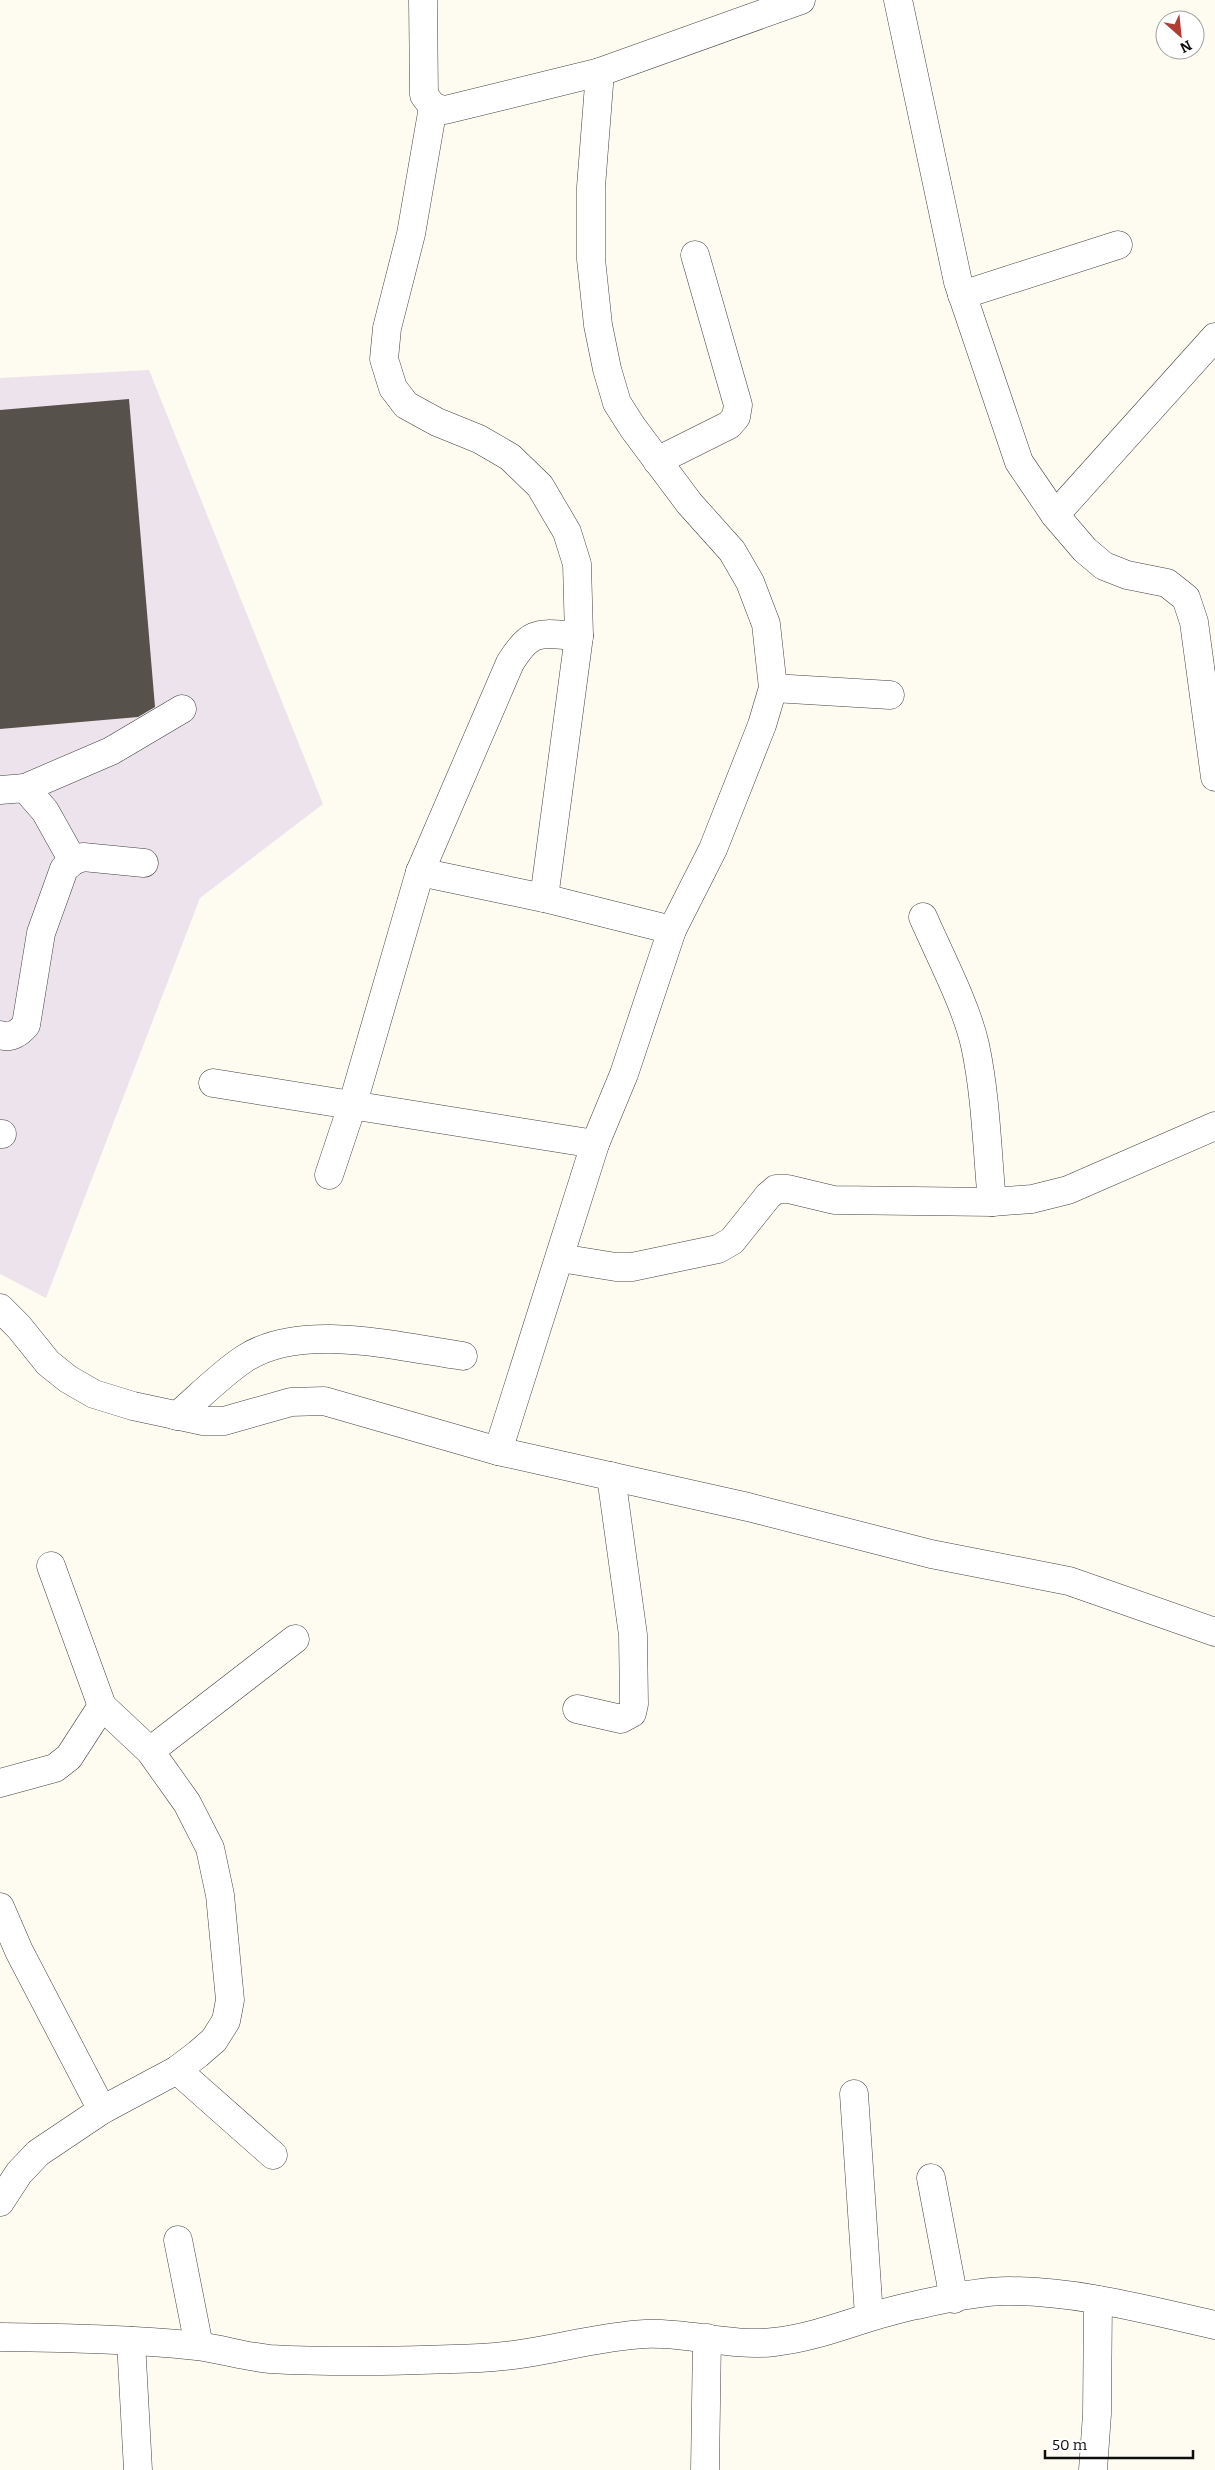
<svg xmlns="http://www.w3.org/2000/svg" width="1215" height="2470" font-family="Bitter,serif">
	<style>
		.industrial { fill: #ece3ec }
		.building { fill: #56514b }
		.lines { fill: none; stroke-linecap: round; stroke-linejoin: round }
		.minor-casing { stroke: #414141; stroke-width: 29 }
		.minor { stroke: #fff; stroke-width: 28 }
	</style>
	<rect width="100%" height="100%" fill="#fefcf0"/>
	<!-- industrial -->
	<polygon class="industrial" points="149,370 323,804 200,898 46,1298 0,1274 0,378"/>
	<!-- building -->
	<polygon class="building" points="129,399 155,707 138,717 0,729 0,410"/>
	<g class="lines">
		<!-- minor casing -->
		<g class="minor-casing">
			<g id="minor">
				<polyline points="423,0 424,95 433,107 445,110 600,72 801,0"/>
				<polyline points="898,0 958,282 1019,462 1055,515 1085,550 1104,566 1127,575 1167,583 1186,598 1194,622 1215,777"/>
				<polyline points="433,107 411,234 387,328 384,359 393,388 406,405 437,422 479,439 510,457 540,486 567,532 577,564 579,636 544,898"/>
				<polyline points="962,295 1118,245"/>
				<polyline points="657,461 729,425 736,417 738,405 695,255"/>
				<polyline points="1055,515 1215,337"/>
				<polyline points="773,688 890,695"/>
				<polyline points="25,788 111,751 182,709"/>
				<polyline points="0,790 25,788 45,811 73,861"/>
				<polyline points="420,872 544,898 672,930"/>
				<path d="M923 917C940 956 966 1005 975 1045 986 1096 987 1150 992 1202"/>
				<path d="M0 1035C11 1039 19 1033 26 1025L41 933 64 869 73 861 83 857 144 863"/>
				<polyline points="213,1083 595,1144"/>
				<polyline points="0,1134 2,1134"/>
				<path d="M329 1175 353 1103 420 872 510 663C532 627 541 634 579 636"/>
				<polyline points="560,1258 616,1267 632,1267 718,1249 732,1241 768,1196 776,1189 788,1189 834,1200 992,1202 1032,1199 1068,1190 1215,1126"/>
				<polyline points="0,1308 19,1327 48,1363 68,1379 94,1394 133,1406 203,1421 224,1421 291,1402 324,1401 498,1451 748,1507 931,1554 1069,1581 1215,1632"/>
				<path d="M177 1416C199 1397 220 1375 244 1359 301 1321 399 1347 463 1356"/>
				<polyline points="498,1451 595,1144 624,1074 672,930 713,849 762,725 773,688 766,624 750,582 732,551 689,503 633,428 617,403 607,369 598,325 591,259 591,187 600,72"/>
				<polyline points="577,1709 621,1719 632,1713 634,1704 633,1635 611,1476"/>
				<polyline points="150,1751 295,1639"/>
				<polyline points="0,1783 55,1768 69,1757 102,1706"/>
				<polyline points="0,1907 19,1951 102,2110"/>
				<polyline points="177,2070 273,2155"/>
				<polyline points="854,2094 869,2316"/>
				<polyline points="931,2178 954,2299"/>
				<polyline points="0,2202 19,2173 38,2153 102,2110 177,2070 198,2054 214,2040 226,2021 230,2000 220,1895 210,1848 187,1803 150,1751 102,1706 51,1566"/>
				<polyline points="178,2240 199,2346"/>
				<path d="M0 2337C65 2338 132 2339 197 2346 222 2349 246 2357 270 2359 340 2363 410 2361 480 2358 536 2356 589 2337 645 2334 688 2332 731 2347 774 2342 823 2337 868 2314 917 2305 943 2299 982 2291 1008 2291 1078 2291 1147 2310 1215 2325"/>
				<polyline points="131,2341 138,2470"/>
				<polyline points="705,2470 707,2338"/>
				<polyline points="1093,2470 1097,2414 1098,2300"/>
			</g>
		</g>
		<!-- minor -->
		<use href="#minor" class="minor"/>
	</g>
	<!-- north arrow -->
	<g transform="translate(1180 35) rotate(153)"><circle r="24" fill="#ffffff" stroke="#9f9f9f"/>
	<path d="M0-4L9 19L0 12L-9 19Z" fill="#b13c33"/>
	<text y="-8" font-size="14" font-weight="bold" text-anchor="middle" fill="#0e0e0e">N</text>
	</g>
	<!-- scale -->
	<path d="M1045 2450v8h148v-8" fill="none" stroke="#0e0e0e" stroke-width="2.5"/>
	<text x="1052" y="2450" font-size="15" fill="#0e0e0e" stroke="#ffffff" stroke-width="4" paint-order="stroke">50 m</text>
</svg>
